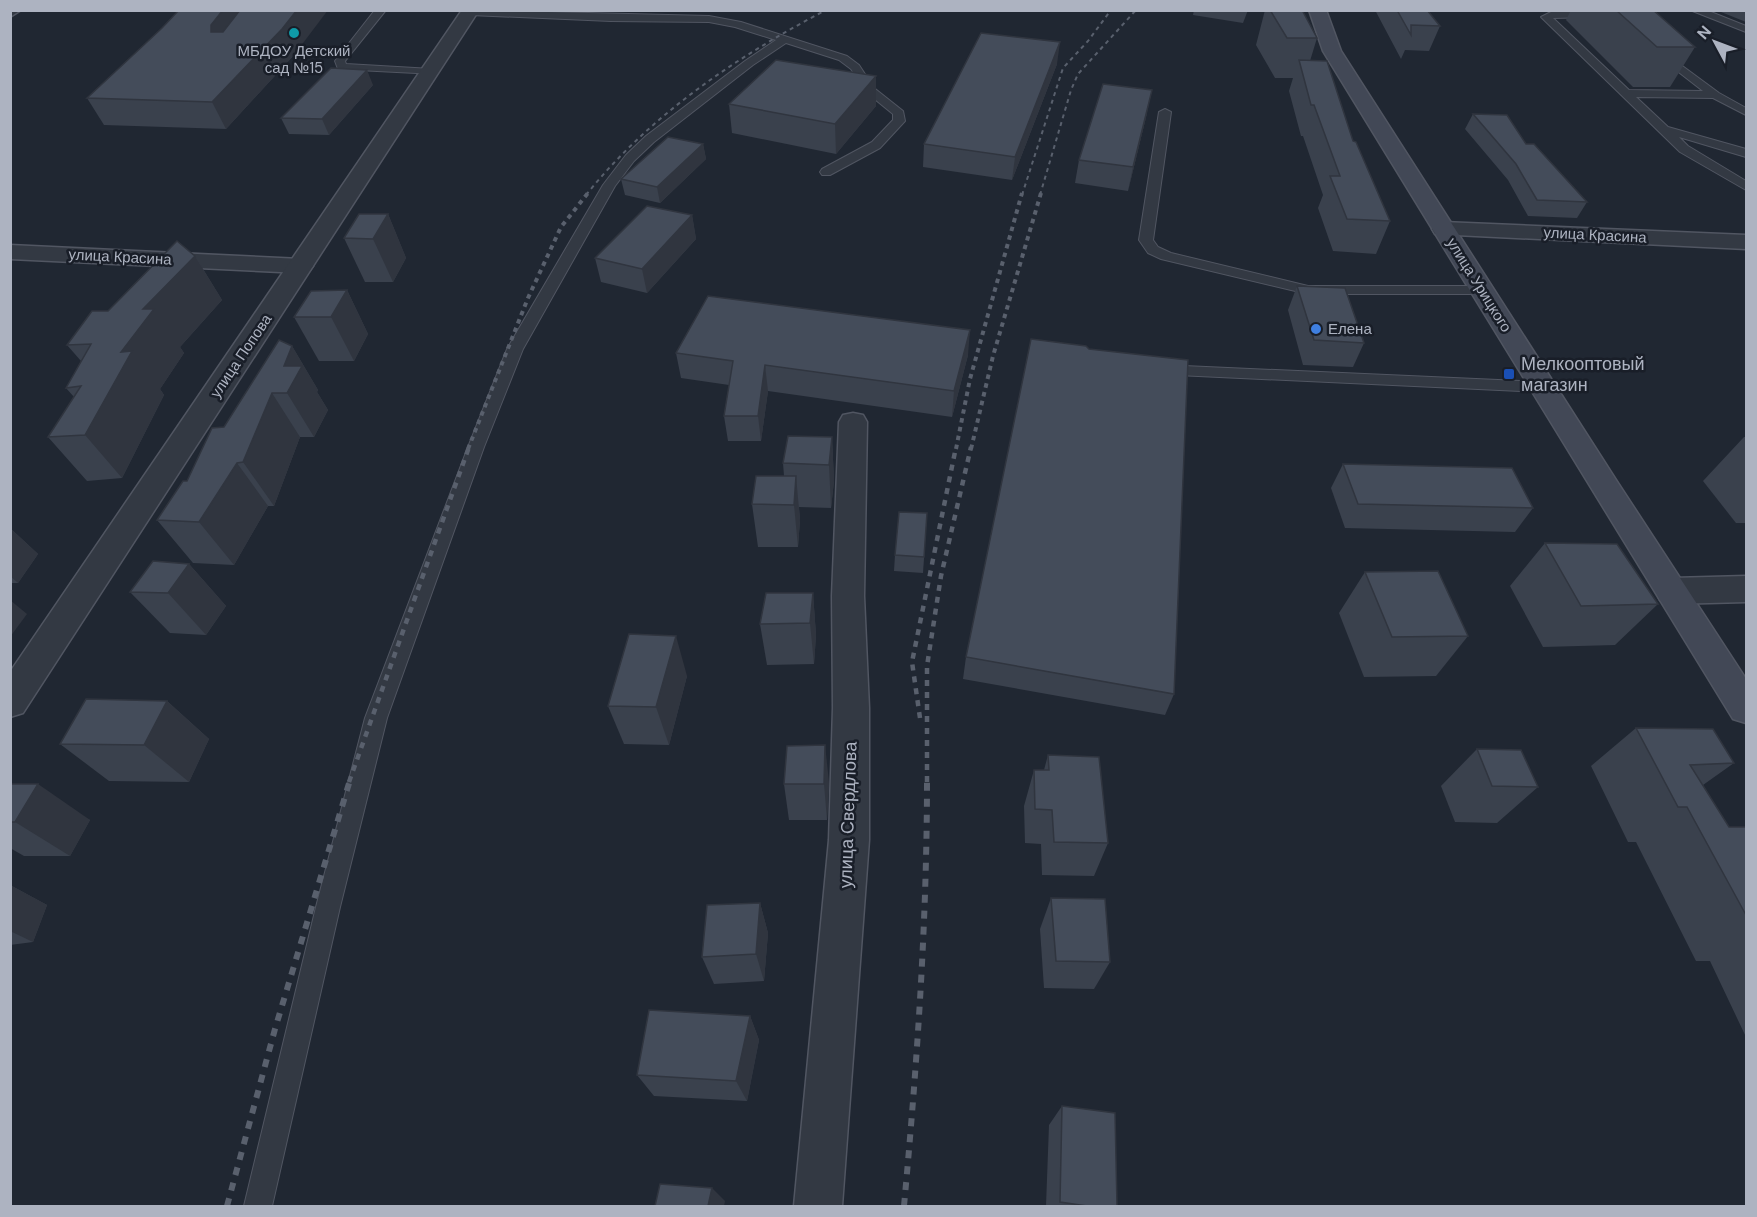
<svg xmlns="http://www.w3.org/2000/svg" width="1757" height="1217" font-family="'DM Sans',sans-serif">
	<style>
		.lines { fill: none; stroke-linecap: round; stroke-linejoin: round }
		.service-casing { stroke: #515662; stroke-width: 2 }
		.minor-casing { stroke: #515662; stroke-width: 3 }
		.tertiary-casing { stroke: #515662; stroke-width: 3 }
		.secondary-casing { stroke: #515662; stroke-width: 3 }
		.service { fill: #333943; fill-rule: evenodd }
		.minor { fill: #333943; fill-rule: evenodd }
		.tertiary { fill: #333943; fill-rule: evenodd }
		.secondary { fill: #424856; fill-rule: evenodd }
		.rail-far3 { stroke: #59606d; stroke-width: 2; stroke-dasharray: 4 4; stroke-linecap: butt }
		.rail-far2 { stroke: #59606d; stroke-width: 4; stroke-dasharray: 4.5 4.5; stroke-linecap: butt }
		.rail-far1 { stroke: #59606d; stroke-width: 4.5; stroke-dasharray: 6 6; stroke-linecap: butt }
		.rail { stroke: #59606d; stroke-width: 6; stroke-dasharray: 8 8; stroke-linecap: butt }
		.wall { fill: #3a414d }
		.shaded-wall { fill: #30353f }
		.building { fill: #444c5a; stroke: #30353f; stroke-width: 1.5 }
		.culture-dot { fill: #0f9aa8; stroke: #191e28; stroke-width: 2 }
		.shop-dot { fill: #3f7fe0; stroke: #191e28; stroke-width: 2 }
		.transit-dot { fill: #1a4fb4; stroke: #191e28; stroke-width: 2 }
		.labels { text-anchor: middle; stroke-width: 5; stroke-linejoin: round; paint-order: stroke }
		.far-poi-label { font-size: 15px; fill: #adb3c1; stroke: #191e28 }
		.far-street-label { font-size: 15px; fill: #adb3c1; stroke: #191e28 }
		.poi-label { font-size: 18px; fill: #adb3c1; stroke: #191e28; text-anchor: start }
		.street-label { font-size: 18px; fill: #adb3c1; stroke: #191e28 }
	</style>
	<rect width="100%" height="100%" fill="#202732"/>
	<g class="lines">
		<!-- service casing -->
		<g class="service-casing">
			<g id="service">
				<polygon points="375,10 386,10 345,61 346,64 432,69 438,72 436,74 338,69 335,61"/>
				<polygon points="466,10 709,16 741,22 847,56 859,65 874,88 903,111 905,121 880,148 830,175 822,175 820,172 822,169 872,142 893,120 893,114 866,92 851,69 839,60 786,43 753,65 654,142 634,161 615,186 523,349 484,447 387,718 340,907 272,1206 244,1206 316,907 365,718 468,447 507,349 603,185 626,155 646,136 745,61 776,40 735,27 709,22 611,21 470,15 466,14"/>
				<polygon points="1690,10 1706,10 1746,26 1746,32"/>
				<polygon points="1553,11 1598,12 1598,16 1594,17 1553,18 1629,90 1703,91 1658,56 1657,54 1662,51 1719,93 1746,108 1746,115 1713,98 1636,97 1668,127 1746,149 1746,157 1679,137 1688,146 1746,181 1746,190 1680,152 1541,17"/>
				<polygon points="1165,109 1171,112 1153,240 1158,247 1171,253 1308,286 1482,286 1489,290 1482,294 1308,294 1161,259 1148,253 1139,240 1159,112"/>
				<polygon points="1162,365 1543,382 1551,387 1543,392 1156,374 1154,370 1156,366"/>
			</g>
		</g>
		<!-- minor casing -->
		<g class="minor-casing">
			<g id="minor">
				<polygon points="10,10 21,10 10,17"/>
				<polygon points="10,245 301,259 309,261 313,266 309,271 301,273 10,259"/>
				<polygon points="853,413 863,415 867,422 864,596 869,708 869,840 842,1206 794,1206 829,840 833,708 832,596 839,422 843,415"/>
				<polygon points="1746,576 1746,602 1672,604 1660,600 1656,591 1660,582 1672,578"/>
			</g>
		</g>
		<!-- tertiary casing -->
		<g class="tertiary-casing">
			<g id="tertiary">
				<polygon points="462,10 479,10 23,713 10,717 10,672"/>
				<polygon points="1443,222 1746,235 1746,249 1435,234 1432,229 1435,224"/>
			</g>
		</g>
		<!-- secondary casing -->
		<g class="secondary-casing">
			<polygon id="secondary" points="1309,10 1326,10 1341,51 1618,483 1746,679 1746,723 1733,719 1323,51"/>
		</g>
		<!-- service -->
		<use href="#service" class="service"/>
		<!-- minor -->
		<use href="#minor" class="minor"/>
		<!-- tertiary -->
		<use href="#tertiary" class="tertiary"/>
		<!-- secondary -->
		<use href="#secondary" class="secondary"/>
		<!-- rail-far3 -->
		<g class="rail-far3">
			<path d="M586 195C650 115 736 57 826 10"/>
			<polyline points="1022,195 1063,68 1088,41 1111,10"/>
			<polyline points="1040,195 1071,90 1078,74 1136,10"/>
		</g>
		<!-- rail-far2 -->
		<g class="rail-far2">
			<polyline points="468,449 528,298 561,227 588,193"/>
			<polyline points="956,449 970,379 1022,193"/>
			<polyline points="971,449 993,356 1041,193"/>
		</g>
		<!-- rail-far1 -->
		<g class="rail-far1">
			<polyline points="920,718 912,662 956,447"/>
			<polyline points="349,782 469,447"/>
			<polyline points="927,782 927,666 941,576 971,447"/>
		</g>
		<!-- rail -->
		<g class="rail">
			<polyline points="227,1206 275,1029 350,780"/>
			<path d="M904 1206C917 1065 927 922 927 780"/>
		</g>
	</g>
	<!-- wall -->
	<g class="wall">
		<polygon points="1194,10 1248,10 1243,23 1193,15"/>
		<polygon points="1265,10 1302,10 1317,38 1310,61 1353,141 1390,221 1376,254 1333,251 1318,208 1323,195 1303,136 1301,136 1289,91 1293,78 1275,78 1256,45"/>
		<polygon points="1375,10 1427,10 1440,26 1429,51 1405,50 1401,59"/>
		<polygon points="1571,10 1653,10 1695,47 1670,87 1633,87 1566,20"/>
		<polygon points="1716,10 1746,10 1746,22"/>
		<polygon points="294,55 226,129 104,125 87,98"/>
		<polygon points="1057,64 1012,180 923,167 924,144"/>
		<polygon points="373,85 329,135 289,134 281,118"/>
		<polygon points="729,104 876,106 836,154 732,133"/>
		<polygon points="1147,113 1128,191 1075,183 1079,160"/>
		<polygon points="1473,114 1526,144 1587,202 1577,218 1528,216 1508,180 1465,129"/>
		<polygon points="703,144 706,159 660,203 625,195 621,179"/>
		<polygon points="388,214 406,258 393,282 365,282 344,238"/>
		<polygon points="692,215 696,239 647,293 601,282 595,258"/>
		<polygon points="195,256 222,300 180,347 184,353 160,389 164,395 122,478 87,481 48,437 74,397 66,388 81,361 67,345 108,311"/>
		<polygon points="1297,286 1364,343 1353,367 1303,365 1288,310"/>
		<polygon points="347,290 368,334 354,361 319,361 294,317"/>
		<polygon points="292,346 318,390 317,392 328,410 314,437 300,437 274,506 268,506 234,565 193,563 157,520 187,481 224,427"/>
		<polygon points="676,353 968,355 952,417 768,391 761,441 728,441 724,416 729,385 681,378"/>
		<polygon points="832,437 834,481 831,508 799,507 800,520 798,547 758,547 752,504 784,476 783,463"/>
		<polygon points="1744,437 1746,437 1746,523 1736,523 1703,481"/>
		<polygon points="1343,464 1533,508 1515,532 1345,528 1331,488"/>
		<polygon points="927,513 923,573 894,571 895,555"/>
		<polygon points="10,528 38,554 18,583 10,583"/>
		<polygon points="1545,543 1658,604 1615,645 1543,647 1510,586"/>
		<polygon points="189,564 226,606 206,635 170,633 130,592"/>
		<polygon points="1365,572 1468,636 1436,676 1364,677 1339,613"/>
		<polygon points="813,593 816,635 814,664 767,665 760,624"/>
		<polygon points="966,657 1174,694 1165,715 963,679"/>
		<polygon points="687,676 669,745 624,744 608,706"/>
		<polygon points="167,701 209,739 189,782 109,781 60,744"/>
		<polygon points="1636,728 1734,763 1703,785 1729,827 1746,827 1746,1037 1710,961 1696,961 1636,842 1628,842 1591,766"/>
		<polygon points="1477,749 1538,787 1497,823 1455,822 1441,786"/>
		<polygon points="1048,755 1108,843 1094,876 1042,875 1041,844 1025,843 1024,806 1034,770 1044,770"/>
		<polygon points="829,782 827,820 789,820 784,784"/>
		<polygon points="10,784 90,820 70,856 24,856 10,848"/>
		<polygon points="10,885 47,905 33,942 10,945"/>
		<polygon points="1051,898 1110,962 1094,989 1044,988 1040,929"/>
		<polygon points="760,903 768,933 764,981 714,984 702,957"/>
		<polygon points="750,1016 759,1040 747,1101 654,1096 637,1075"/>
		<polygon points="1062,1106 1117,1206 1046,1206 1049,1125"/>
	</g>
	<!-- shaded-wall -->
	<g class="shaded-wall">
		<polygon points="223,10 256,10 224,58 211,32 211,25"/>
		<polygon points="297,10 328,10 294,55 226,129 212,102"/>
		<polygon points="1060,42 1057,64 1012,180 1015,157"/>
		<polygon points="367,70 373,85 329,135 322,119"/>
		<polygon points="876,76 876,106 836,154 835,124"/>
		<polygon points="1152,90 1147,113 1128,191 1133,167"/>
		<polygon points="703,144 706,159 660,203 657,187"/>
		<polygon points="388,214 406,258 393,282 373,239"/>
		<polygon points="692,215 696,239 647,293 642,269"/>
		<polygon points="195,256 222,300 180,347 184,353 160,389 164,395 122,478 85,435 121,352 143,309"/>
		<polygon points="347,290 368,334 354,361 331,317"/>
		<polygon points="970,330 968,355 952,417 954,391"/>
		<polygon points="292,346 318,390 317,392 328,410 314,437 287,393 284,366"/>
		<polygon points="765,365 768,391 761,441 758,416"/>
		<polygon points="272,393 300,437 274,506 243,462"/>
		<polygon points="832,437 834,481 831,508 829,465"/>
		<polygon points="237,463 268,506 234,565 199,522"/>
		<polygon points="796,476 800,520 798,547 794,505"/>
		<polygon points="10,528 38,554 18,583 10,576"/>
		<polygon points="189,564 226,606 206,635 168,593"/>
		<polygon points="813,593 816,635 814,664 810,623"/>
		<polygon points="10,600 27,614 10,637"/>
		<polygon points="676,636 687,676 669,745 656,707"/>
		<polygon points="167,701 209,739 189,782 144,745"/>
		<polygon points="825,745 829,782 827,820 824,784"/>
		<polygon points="38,784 90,820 70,856 15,822"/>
		<polygon points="10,885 47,905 33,942 10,931"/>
		<polygon points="760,903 768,933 764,981 756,954"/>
		<polygon points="750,1016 759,1040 747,1101 736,1081"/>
		<polygon points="712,1188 725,1201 724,1206 708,1206"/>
	</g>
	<!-- building -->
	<g class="building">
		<polygon points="179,10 223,10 211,25 211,32 223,32 240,10 297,10 282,29 212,102 87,98 162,28"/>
		<polygon points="1270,10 1302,10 1317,38 1287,38"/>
		<polygon points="1397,10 1427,10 1440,26 1411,25 1411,35"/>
		<polygon points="1616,10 1653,10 1695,47 1657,47"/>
		<polygon points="981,33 1060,42 1015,157 924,144"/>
		<polygon points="776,60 876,76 835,124 729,104"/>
		<polygon points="1299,60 1327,61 1353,141 1356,142 1390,221 1347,219 1330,176 1340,176 1314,105 1311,105"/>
		<polygon points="331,68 367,70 322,119 281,118"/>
		<polygon points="1103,84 1152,90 1133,167 1079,160"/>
		<polygon points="1473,114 1507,115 1526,144 1534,144 1587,202 1537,200 1516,164"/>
		<polygon points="668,137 703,144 657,187 621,179"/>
		<polygon points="647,206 692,215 642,269 595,258"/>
		<polygon points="359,214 388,214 373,239 344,238"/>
		<polygon points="177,241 195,256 143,309 154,309 121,352 132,351 85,435 48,437 81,386 66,388 91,344 67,345 92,311 108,311"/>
		<polygon points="1297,286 1345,288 1364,343 1314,340"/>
		<polygon points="347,290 331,317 294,317 311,291"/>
		<polygon points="708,296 970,330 954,391 765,365 758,416 724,416 733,361 676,353"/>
		<polygon points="1031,339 1086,346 1089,349 1188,360 1174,694 966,657"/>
		<polygon points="279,340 292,346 284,366 302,366 287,393 272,393 243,462 237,463 199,522 157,520 183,481 187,481 212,428 224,427"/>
		<polygon points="788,436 832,437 829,465 783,463"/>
		<polygon points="1343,464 1512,468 1533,508 1358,504"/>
		<polygon points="756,476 796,476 794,505 752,504"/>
		<polygon points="899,512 927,513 924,557 895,555"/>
		<polygon points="1545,543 1617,544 1658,604 1581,606"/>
		<polygon points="153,561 189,564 168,593 130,592"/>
		<polygon points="1438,571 1468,636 1392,637 1365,572"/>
		<polygon points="766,593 813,593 810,623 760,624"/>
		<polygon points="629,634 676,636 656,707 608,706"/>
		<polygon points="86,699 167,701 144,745 60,744"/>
		<polygon points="1636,728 1713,729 1734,763 1690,765 1729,827 1746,827 1746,915 1687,807 1678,807"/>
		<polygon points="825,745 824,784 784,784 787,746"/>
		<polygon points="1477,749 1521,750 1538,787 1492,786"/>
		<polygon points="1048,755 1099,757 1108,843 1054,842 1052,810 1035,809 1034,770 1049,770"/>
		<polygon points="10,784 38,784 15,822 10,822"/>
		<polygon points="1051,898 1105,899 1110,962 1056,961"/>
		<polygon points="760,903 756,954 702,957 707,905"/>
		<polygon points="649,1010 750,1016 736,1081 637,1075"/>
		<polygon points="1062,1106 1115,1113 1117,1206 1087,1206 1060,1202"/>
		<polygon points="660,1184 712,1188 708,1206 655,1206"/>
	</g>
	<!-- markers -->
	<circle class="culture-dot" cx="294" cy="33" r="6"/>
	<circle class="shop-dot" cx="1316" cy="329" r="6"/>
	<rect class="transit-dot" x="1503" y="368" width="12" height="12" rx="3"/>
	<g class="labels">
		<!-- far-poi labels -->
		<g class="far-poi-label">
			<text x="294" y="56">МБДОУ Детский<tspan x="294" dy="17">сад №15</tspan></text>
			<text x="1328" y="334" text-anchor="start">Елена</text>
		</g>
		<!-- far-street labels -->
		<g class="far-street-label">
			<text transform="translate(1595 235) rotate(3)" y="5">улица Красина</text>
			<text transform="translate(120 257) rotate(3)" y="5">улица Красина</text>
			<text transform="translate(1479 285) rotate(58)" y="5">улица Урицкого</text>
			<text transform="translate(241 356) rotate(-56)" y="5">улица Попова</text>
		</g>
		<!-- poi labels -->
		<g class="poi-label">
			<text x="1521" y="370">Мелкооптовый<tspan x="1521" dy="21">магазин</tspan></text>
		</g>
		<!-- street labels -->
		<g class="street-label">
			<text transform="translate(848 815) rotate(-88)" y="6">улица Свердлова</text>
		</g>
	</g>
	<!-- border -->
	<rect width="1757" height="1217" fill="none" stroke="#adb3c1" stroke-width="24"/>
	<!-- north arrow -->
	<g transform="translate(1715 42) rotate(311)" stroke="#191e28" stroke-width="4.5" paint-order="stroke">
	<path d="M0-4.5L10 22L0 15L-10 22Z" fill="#adb3c1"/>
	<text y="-9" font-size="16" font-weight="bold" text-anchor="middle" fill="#adb3c1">N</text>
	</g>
</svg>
